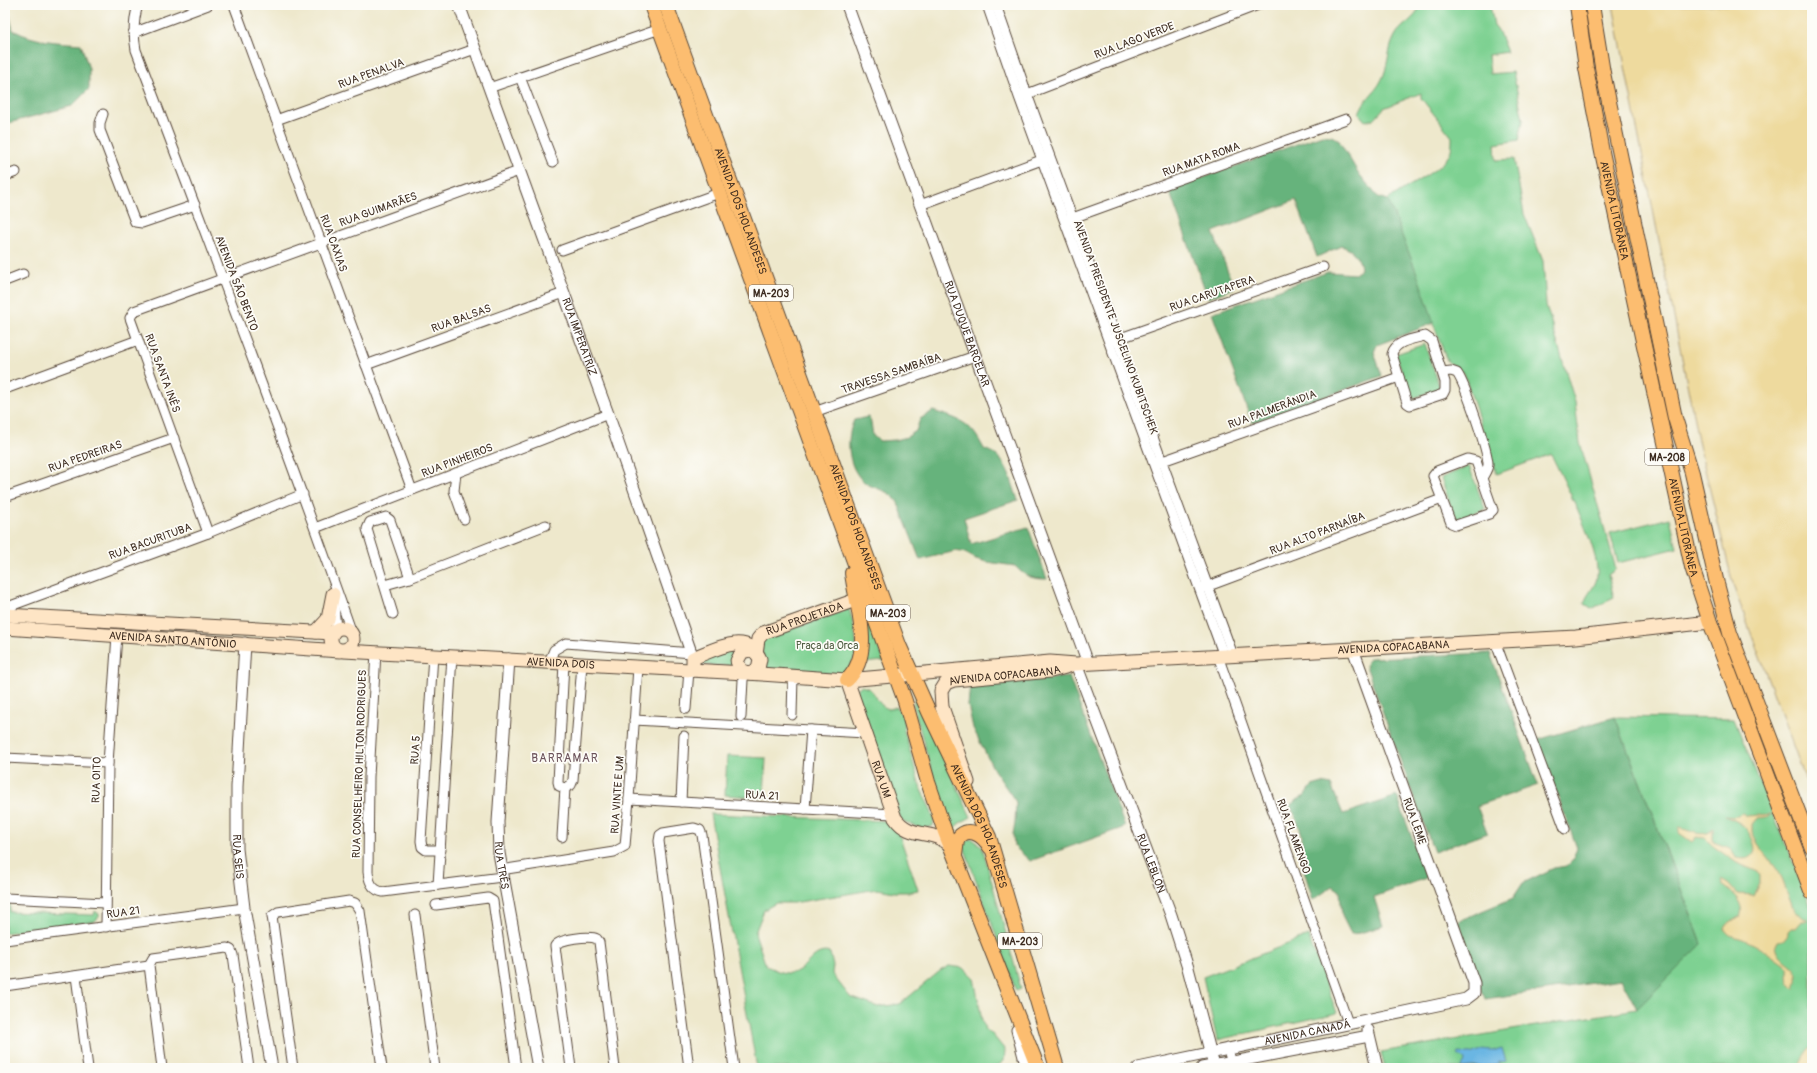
<svg xmlns="http://www.w3.org/2000/svg" width="1817" height="1073" font-family="Pangolin,sans-serif">
	<style>
		.green { fill: #7ed192; stroke: #5c7e58 }
		.forest { fill: #66b37c; stroke: #506e4d }
		.sand { fill: #eeda9e; stroke: #94825e }
		.water { fill: #6ab6e3; stroke: #527080 }
		.lines { fill: none; stroke-linecap: round; stroke-linejoin: round }
		.minor-casing { stroke: #564638; stroke-width: 11 }
		.tertiary-casing { stroke: #564638; stroke-width: 13 }
		.secondary-casing { stroke: #564638; stroke-width: 15 }
		.primary-casing { stroke: #564638; stroke-width: 16 }
		.minor { stroke: #fff; stroke-width: 9 }
		.tertiary { stroke: #fff; stroke-width: 11 }
		.secondary { stroke: #fee5c5; stroke-width: 13 }
		.primary { stroke: #fcbd6f; stroke-width: 14 }
		.labels { text-anchor: middle; stroke-width: 3.5; stroke-linejoin: round; paint-order: stroke }
		.shield { fill: #fdfcf7; stroke: #75695f; stroke-width: 1 }
		.shield-label { font-size: 10px; font-weight: bold; fill: #3b2a1e }
		.street-label { font-size: 11px; fill: #3b2a1e; stroke: #fdfcf7 }
		.park-label { font-size: 11px; fill: #4f5c41; stroke: #fdfcf7 }
		.neighbourhood-label { font-size: 12px; letter-spacing: 1px; fill: #6c535b; stroke: #fdfcf7 }
	</style>
	<rect width="100%" height="100%" fill="#fdfcf7"/>
	<filter id="ink" filterUnits="userSpaceOnUse"><feTurbulence type="fractalNoise" baseFrequency=".025" numOctaves="2"/><feDisplacementMap in="SourceGraphic" scale="8" xChannelSelector="R" yChannelSelector="G"/><feConvolveMatrix kernelMatrix="1 2 1 2 8 2 1 2 1" color-interpolation-filters="sRGB"/></filter>
	<filter id="wash" filterUnits="userSpaceOnUse"><feTurbulence type="fractalNoise" baseFrequency=".012" numOctaves="4" result="noise"/><feDisplacementMap in="SourceGraphic" scale="16" xChannelSelector="R" yChannelSelector="G"/><feGaussianBlur stdDeviation="0.9" result="paint"/><feColorMatrix in="noise" values="0 0 0 0 0 0 0 0 0 0 0 0 0 0 0 0 0 1.4 0 .05"/><feComposite in="paint" operator="in"/></filter>
	<g filter="url(#wash)">
		<rect width="100%" height="100%" fill="#eee8cc"/>
		<!-- green -->
		<g class="green">
			<path d="M1417 5H1490L1494 25 1498 30 1507 52 1488 55 1490 74 1513 72 1523 120 1519 140 1495 144 1496 160 1514 159 1524 214 1543 261 1546 305 1575 402 1580 443 1616 569 1608 575 1614 598 1591 609 1584 604C1586 594 1596 587 1597 577 1601 550 1563 480 1551 454L1497 474 1496 472 1464 373 1447 361 1388 200C1405 186 1434 175 1447 158 1452 152 1452 144 1452 137L1421 98V93L1384 108 1374 119 1365 121 1359 114C1362 101 1375 93 1381 81 1389 67 1387 50 1395 36 1400 26 1411 22 1418 11Z"/>
			<polygon points="1425,344 1440,388 1411,399 1396,354"/>
			<polygon points="1469,466 1485,509 1456,521 1441,478"/>
			<polygon points="1670,518 1677,548 1618,563 1610,533"/>
			<path d="M849 609C855 628 865 664 840 674L767 669 765 667 760 640Z"/>
			<polygon points="866,613 884,661 862,663"/>
			<polygon points="728,651 731,651 734,666 704,665 702,661"/>
			<path d="M860 686C879 688 873 704 889 709L895 707C904 712 904 720 904 730L921 790 930 808 934 819 933 826 922 829 901 820 856 691Z"/>
			<polygon points="915,697 971,817 958,824 952,834 943,811 913,705"/>
			<polygon points="1615,717 1734,719 1812,909 1812,1068 1385,1068 1381,1052 1637,1009 1702,944"/>
			<polygon points="727,756 766,758 764,798 725,795"/>
			<path d="M710 814 888 821 899 834 918 890 908 892H895L877 889 793 903H776L764 910 755 933 766 966C772 968 780 973 787 973 806 975 811 947 830 953L833 966 832 974 850 997 878 1007 900 1004 940 971 949 966 964 968 974 978 982 1020 985 1030 992 1034 1005 1050 1004 1061 996 1067 989 1068H757Z"/>
			<polygon points="971,838 982,846 1021,989 1016,991 964,847 965,843"/>
			<polygon points="10,904 10,912 94,915 95,911 99,914 99,917 95,921 5,933 5,905"/>
			<polygon points="1308,936 1337,1013 1217,1040 1203,977"/>
		</g>
		<!-- forest -->
		<g class="forest">
			<path d="M5 5H7L13 30C34 42 58 42 81 44L89 69V89L72 106 5 124Z"/>
			<path d="M1322 135 1331 136 1338 139 1359 174 1378 197 1388 200 1416 271 1434 323 1377 345 1374 352 1382 376 1252 423 1212 313 1328 272 1355 274 1361 269C1360 257 1352 249 1341 246L1317 257 1296 200 1213 232 1234 288 1208 298 1169 190Z"/>
			<path d="M933 411C961 420 970 421 984 449 1008 457 1010 478 1018 500L964 518 971 544 1028 527 1047 579C1033 579 1025 577 1015 566L987 562 976 559 965 553 956 551 920 560C914 544 908 529 902 514 901 510 899 503 896 500 890 491 876 489 867 484 847 471 845 439 854 420L868 417 871 422 873 436 880 441 896 440 907 437 916 431 920 419Z"/>
			<polygon points="1490,653 1538,785 1477,806 1487,833 1434,852 1366,666 1367,661 1371,658"/>
			<polygon points="1069,677 1125,827 1030,861 1014,846 1013,834 1015,823 1016,802 994,770 973,728 968,705 970,684"/>
			<polygon points="1615,717 1702,944 1637,1009 1621,979 1485,999 1458,921 1513,898 1523,883 1554,868 1567,866 1573,860 1577,848 1537,740"/>
			<polygon points="1322,783 1331,785 1343,814 1397,796 1426,878 1374,897 1383,926 1360,933 1351,934 1342,916 1340,891 1333,886 1313,900 1303,867 1302,835 1296,817 1290,806 1295,801 1305,796 1312,786"/>
		</g>
		<!-- sand -->
		<g class="sand">
			<polygon points="1613,5 1812,5 1812,796 1734,588 1699,445"/>
			<path d="M1742 813 1747 816 1772 814 1766 817 1757 818 1752 824V832L1758 844 1779 871 1794 911 1808 921H1802L1796 928H1791L1788 931C1788 938 1785 940 1778 941L1776 945C1778 967 1805 961 1795 990 1786 981 1789 981 1788 969L1785 965C1772 956 1760 946 1745 940 1737 936 1729 938 1725 929L1727 925 1740 917C1746 905 1732 891 1722 885L1721 880 1728 884 1737 894 1754 895 1760 884V876L1758 872 1737 863 1713 846 1705 838 1696 837 1692 842 1679 833V828C1690 830 1698 837 1710 832L1713 828V842L1730 848 1736 858C1765 864 1755 836 1742 825 1738 821 1731 819 1725 816L1733 817Z"/>
			<path d="M1812 1046V1068H1799C1799 1063 1807 1049 1812 1046Z"/>
		</g>
		<!-- water -->
		<polygon class="water" points="1502,1048 1506,1061 1499,1062 1499,1065 1460,1068 1464,1064 1465,1060 1458,1055 1459,1053 1470,1054 1481,1050 1492,1051"/>
	</g>
	<g filter="url(#ink)">
		<g class="lines">
			<!-- minor casing -->
			<g class="minor-casing">
				<g id="minor">
					<path d="M138 5C133 21 133 34 136 50 210 244 283 438 352 633"/>
					<polyline points="234,5 412,490"/>
					<polyline points="987,5 1019,97 1224,656"/>
					<polyline points="996,5 1027,94 1233,655"/>
					<polyline points="133,33 208,5"/>
					<polyline points="520,77 553,162"/>
					<polyline points="489,88 660,29"/>
					<polyline points="1022,96 1258,5"/>
					<polyline points="103,114 100,123 100,130 135,222 142,223 195,205"/>
					<polyline points="276,120 475,49"/>
					<polyline points="5,176 16,172"/>
					<polyline points="920,205 1047,158"/>
					<polyline points="1067,220 1346,119"/>
					<polyline points="562,250 719,193"/>
					<polyline points="5,281 23,274"/>
					<path d="M1425 336 1432 341 1445 382V390L1443 394 1410 405 1407 403 1392 354C1395 341 1413 339 1425 336Z"/>
					<polyline points="1112,341 1323,267"/>
					<polyline points="366,365 564,293"/>
					<path d="M1442 372 1451 371 1457 373C1465 384 1488 451 1488 464 1488 469 1485 473 1482 478"/>
					<polyline points="5,389 138,340"/>
					<polyline points="814,412 975,356"/>
					<polygon points="1468,459 1476,461 1493,510 1489,514 1456,525 1451,523 1433,476 1437,471"/>
					<polyline points="1157,463 1399,377"/>
					<polyline points="456,473 454,491 464,519"/>
					<polyline points="5,497 174,438"/>
					<polyline points="315,528 608,414"/>
					<polyline points="208,533 130,318 134,311 519,171"/>
					<polyline points="385,585 410,578 546,525"/>
					<polyline points="1203,588 1442,499"/>
					<polyline points="334,604 336,630"/>
					<polyline points="5,608 208,533 303,494"/>
					<polyline points="393,614 367,529 370,522 386,517 390,520 410,578"/>
					<polyline points="1495,641 1565,829"/>
					<path d="M376 652 369 777 368 872C369 882 372 890 383 892L502 877"/>
					<polyline points="433,655 421,841 422,847 426,850 441,850"/>
					<polyline points="1218,656 1348,1023"/>
					<polyline points="549,662 554,650 566,643 692,653"/>
					<polyline points="564,663 558,782 559,786 565,788 571,785 573,780 582,664"/>
					<polyline points="686,709 689,670"/>
					<polyline points="792,715 793,677"/>
					<polyline points="741,717 743,680 745,673"/>
					<polyline points="634,720 865,733"/>
					<polyline points="5,758 108,763"/>
					<polyline points="629,799 893,814"/>
					<polyline points="681,802 684,736"/>
					<polyline points="805,809 811,730"/>
					<polyline points="562,837 565,788"/>
					<polyline points="501,870 614,852 625,846 629,799 638,667"/>
					<polyline points="438,885 452,656"/>
					<polyline points="5,898 105,903"/>
					<polyline points="436,905 488,898 493,901 516,1068"/>
					<polyline points="415,915 435,1068"/>
					<polyline points="106,927 108,763 117,635"/>
					<polyline points="5,940 244,908"/>
					<polyline points="76,976 88,1068"/>
					<polyline points="5,986 149,965"/>
					<polyline points="1228,1049 1233,1068"/>
					<polyline points="162,1068 149,965 153,958 227,948 231,950 233,955 249,1068"/>
					<polyline points="293,1068 272,916 278,912 349,901 355,903 360,911 382,1068"/>
					<path d="M571 1068 555 946C558 939 590 935 597 939L599 942 615 1068"/>
					<polyline points="689,1068 659,841 660,835 663,833 694,828 700,830 702,835 734,1068"/>
				</g>
			</g>
			<!-- tertiary casing -->
			<g class="tertiary-casing">
				<g id="tertiary">
					<path id="s1" d="M459 5 608 414 693 658"/>
					<path id="s2" d="M847 5 1088 663"/>
					<path id="s3" d="M245 643 237 787V849L244 908 272 1068"/>
					<path id="s4" d="M509 659 498 822 499 853 538 1068"/>
					<path id="s5" d="M1076 664 1171 915 1188 968 1214 1066"/>
					<polyline points="1017,1030 1025,1061 1025,1068"/>
					<polyline points="1368,1030 1377,1068"/>
					<path id="s6" d="M1138 1068 1466 999 1474 993V983L1353 649"/>
					<polyline points="1202,1068 1369,1036"/>
				</g>
			</g>
			<!-- secondary casing -->
			<g class="secondary-casing">
				<g id="secondary">
					<polyline points="5,615 333,633"/>
					<circle cx="342" cy="639" r="11"/>
					<path id="s7" d="M5 628 340 651"/>
					<polyline points="316,632 328,619 333,594"/>
					<path id="s8" d="M344 651 745 673"/>
					<path id="s9" d="M756 653 758 639 763 633 867 596"/>
					<path d="M693 670V658C714 650 747 630 760 659L758 669 751 673 741 671 737 661 742 652 750 650 753 651"/>
					<path id="s10" d="M747 673 847 680 1050 662 1076 664 1576 637 1710 622"/>
					<path id="s11" d="M847 680 895 818C910 840 932 828 950 845"/>
					<path id="s12" d="M968 782 942 707 941 691 946 683 954 680 1051 671 1069 666"/>
				</g>
			</g>
			<!-- primary casing -->
			<g class="primary-casing">
				<g id="primary">
					<polyline points="651,5 905,701 928,782 945,832 1038,1068"/>
					<path id="s13" d="M666 5 899 645 929 712 989 837 1057 1068"/>
					<path id="s14" d="M1577 5 1586 68 1602 152 1692 567 1710 622 1812 893"/>
					<polyline points="1592,5 1603,73 1675,418 1692,473 1717,584 1730,633 1812,848"/>
					<path d="M847 680C875 653 856 606 852 573"/>
					<path d="M955 855 957 840C967 824 983 835 990 847"/>
				</g>
			</g>
			<!-- minor -->
			<use href="#minor" class="minor"/>
			<!-- tertiary -->
			<use href="#tertiary" class="tertiary"/>
			<!-- secondary -->
			<use href="#secondary" class="secondary"/>
			<!-- primary -->
			<use href="#primary" class="primary"/>
		</g>
	</g>
	<g class="labels">
		<!-- shield labels -->
		<g class="shield">
			<rect x="749" y="285" width="44" height="16" rx="3"/>
			<rect x="1645" y="449" width="44" height="16" rx="3"/>
			<rect x="866" y="605" width="44" height="16" rx="3"/>
			<rect x="998" y="933" width="44" height="16" rx="3"/>
		</g>
		<g class="shield-label">
			<text x="771" y="297">MA-203</text>
			<text x="1667" y="461">MA-208</text>
			<text x="888" y="617">MA-203</text>
			<text x="1020" y="945">MA-203</text>
		</g>
		<!-- street labels -->
		<g class="street-label">
			<text transform="translate(1134 40) rotate(-21)" y="4">RUA LAGO VERDE</text>
			<text transform="translate(371 73) rotate(-20)" y="4">RUA PENALVA</text>
			<text transform="translate(1201 159) rotate(-20)" y="4">RUA MATA ROMA</text>
			<text transform="translate(378 209) rotate(-20)" y="4">RUA GUIMARÃES</text>
			<text dy="4" stroke="none"><textPath href="#s14" startOffset="209">AVENIDA LITORÂNEA</textPath></text>
			<text dy="4" stroke="none"><textPath href="#s13" startOffset="219">AVENIDA DOS HOLANDESES</textPath></text>
			<text transform="translate(334 243) rotate(70)" y="4">RUA CAXIAS</text>
			<text transform="translate(237 283) rotate(69)" y="4">AVENIDA SÃO BENTO</text>
			<text transform="translate(1212 293) rotate(-19)" y="4">RUA CARUTAPERA</text>
			<text transform="translate(461 318) rotate(-20)" y="4">RUA BALSAS</text>
			<text transform="translate(1116 327) rotate(70)" y="4">AVENIDA PRESIDENTE JUSCELINO KUBITSCHEK</text>
			<text dy="4" stroke="none"><textPath href="#s2" startOffset="350">RUA DUQUE BARCELAR</textPath></text>
			<text dy="4" stroke="none"><textPath href="#s1" startOffset="353">RUA IMPERATRIZ</textPath></text>
			<text transform="translate(163 373) rotate(70)" y="4">RUA SANTA INÊS</text>
			<text transform="translate(891 373) rotate(-19)" y="4">TRAVESSA SAMBAÍBA</text>
			<text transform="translate(1272 409) rotate(-20)" y="4">RUA PALMERÂNDIA</text>
			<text transform="translate(85 456) rotate(-19)" y="4">RUA PEDREIRAS</text>
			<text transform="translate(457 460) rotate(-21)" y="4">RUA PINHEIROS</text>
			<text dy="4" stroke="none"><textPath href="#s13" startOffset="555">AVENIDA DOS HOLANDESES</textPath></text>
			<text dy="4" stroke="none"><textPath href="#s14" startOffset="533">AVENIDA LITORÂNEA</textPath></text>
			<text transform="translate(1317 533) rotate(-21)" y="4">RUA ALTO PARNAÍBA</text>
			<text transform="translate(150 541) rotate(-20)" y="4">RUA BACURITUBA</text>
			<text dy="4" stroke="none"><textPath href="#s9" startOffset="66">RUA PROJETADA</textPath></text>
			<text dy="4" stroke="none"><textPath href="#s7" startOffset="168">AVENIDA SANTO ANTÔNIO</textPath></text>
			<text dy="4" stroke="none"><textPath href="#s10" startOffset="648">AVENIDA COPACABANA</textPath></text>
			<text dy="4" stroke="none"><textPath href="#s8" startOffset="217">AVENIDA DOIS</textPath></text>
			<text dy="4" stroke="none"><textPath href="#s12" startOffset="164">AVENIDA COPACABANA</textPath></text>
			<text transform="translate(415 750) rotate(-86)" y="4">RUA 5</text>
			<text transform="translate(359 764) rotate(-88)" y="4">RUA CONSELHEIRO HILTON RODRIGUES</text>
			<text dy="4" stroke="none"><textPath href="#s11" startOffset="105">RUA UM</textPath></text>
			<text transform="translate(96 780) rotate(-88)" y="4">RUA OITO</text>
			<text transform="translate(617 795) rotate(-86)" y="4">RUA VINTE E UM</text>
			<text transform="translate(762 795) rotate(3)" y="4">RUA 21</text>
			<text transform="translate(1415 821) rotate(70)" y="4">RUA LEME</text>
			<text dy="4" stroke="none"><textPath href="#s13" startOffset="879">AVENIDA DOS HOLANDESES</textPath></text>
			<text transform="translate(1294 836) rotate(70)" y="4">RUA FLAMENGO</text>
			<text dy="4" stroke="none"><textPath href="#s3" startOffset="214">RUA SEIS</textPath></text>
			<text dy="4" stroke="none"><textPath href="#s5" startOffset="213">RUA LEBLON</textPath></text>
			<text dy="4" stroke="none"><textPath href="#s4" startOffset="207">RUA TRÊS</textPath></text>
			<text transform="translate(123 912) rotate(-8)" y="4">RUA 21</text>
			<text dy="4" stroke="none"><textPath href="#s6" startOffset="173">AVENIDA CANADÁ</textPath></text>
		</g>
		<!-- park labels -->
		<g class="park-label">
			<text x="827" y="649">Praça da Orca</text>
		</g>
		<!-- neighbourhood labels -->
		<g class="neighbourhood-label">
			<text x="565" y="762">BARRAMAR</text>
		</g>
	</g>
	<!-- margin -->
	<rect width="1817" height="1073" fill="none" stroke="#fdfcf7" stroke-width="20"/>
</svg>
